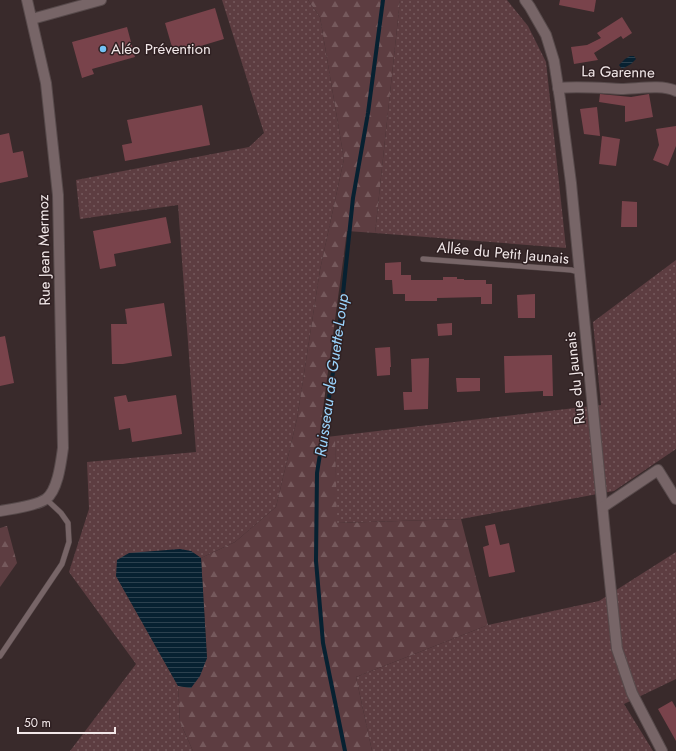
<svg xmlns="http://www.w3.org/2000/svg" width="676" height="751" font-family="Jost,sans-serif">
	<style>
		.grass { fill: url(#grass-dots) }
		.forest { fill: url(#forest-firs) }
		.water { fill: url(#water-rules) }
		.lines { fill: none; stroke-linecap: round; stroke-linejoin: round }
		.stream { stroke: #072131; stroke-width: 4 }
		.building { fill: #79434b }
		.lane-casing { stroke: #574a4b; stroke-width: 6 }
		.street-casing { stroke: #574a4b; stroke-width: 12 }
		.lane { stroke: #776567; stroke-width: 5 }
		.street { stroke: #776567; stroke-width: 10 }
		.poi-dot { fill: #73c1f5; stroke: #2f2022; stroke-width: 1.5 }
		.labels { text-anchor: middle; stroke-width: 3; stroke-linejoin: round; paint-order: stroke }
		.poi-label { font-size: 15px; fill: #f2e8e9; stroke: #2f2022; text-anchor: start }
		.street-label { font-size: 15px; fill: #f2e8e9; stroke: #2f2022 }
		.water-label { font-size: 16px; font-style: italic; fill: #9ad4fd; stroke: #2f2022 }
	</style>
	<defs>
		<pattern id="grass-dots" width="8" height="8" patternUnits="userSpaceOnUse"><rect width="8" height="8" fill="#5d3d41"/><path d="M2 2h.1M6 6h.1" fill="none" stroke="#75595c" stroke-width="1.8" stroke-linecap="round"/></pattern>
		<pattern id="forest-firs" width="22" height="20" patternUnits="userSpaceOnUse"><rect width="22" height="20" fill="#5d3d41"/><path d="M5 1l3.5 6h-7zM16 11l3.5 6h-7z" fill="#75595c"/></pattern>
		<pattern id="water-rules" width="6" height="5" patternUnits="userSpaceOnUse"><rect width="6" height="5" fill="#072131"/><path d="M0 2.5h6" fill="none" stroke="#2c414f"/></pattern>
	</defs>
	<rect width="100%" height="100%" fill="#392a2b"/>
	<!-- grass -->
	<g class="grass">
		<polygon points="222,0 308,0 320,17 344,159 320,270 297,419 276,507 235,542 201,558 191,551 116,576 178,686 180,722 193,751 70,751 136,664 69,572 89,509 87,462 196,452 178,205 80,219 76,180 249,147 264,133"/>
		<polygon points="400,0 507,0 528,26 546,62 566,248 375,233"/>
		<polygon points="676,260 676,449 614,491 461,519 336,523 335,436 601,405 593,322"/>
		<polygon points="676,552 676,679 624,704 653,751 372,751 356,677 488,625 599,601"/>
	</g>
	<!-- forest -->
	<g class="forest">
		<polygon points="308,0 400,0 375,233 347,231 319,438 335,436 337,523 461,519 488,625 356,677 372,751 193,751 180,722 178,686 191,688 207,658 201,558 235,542 276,507 297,419 320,270 344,159 320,17"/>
		<polygon points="7,526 17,563 0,587 0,528"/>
	</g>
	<!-- water -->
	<g class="water">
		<polygon points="630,56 634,56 636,59 631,64 622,69 619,65 625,59"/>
		<polygon points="180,549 191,551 201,558 207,658 200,676 191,688 178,686 116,576 117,560 129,553"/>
	</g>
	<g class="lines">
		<!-- stream -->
		<polyline class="stream" points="345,751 323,643 316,561 317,473 338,341 353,198 368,113 383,0"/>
	</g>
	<!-- building -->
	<g class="building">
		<polygon points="560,0 596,0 594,12 559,5"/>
		<polygon points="215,8 224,39 174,54 165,23"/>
		<polygon points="622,17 632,33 623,39 621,36 594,53 598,60 574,64 571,47 587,45 601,38 597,33"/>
		<polygon points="127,27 135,57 92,69 94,74 82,78 72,42"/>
		<polygon points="600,94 631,97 649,94 653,117 625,122 625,106 599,102"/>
		<polygon points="202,105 210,145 125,161 122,145 132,143 127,120"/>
		<polygon points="597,107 600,136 584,134 580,109"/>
		<polygon points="676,126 676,146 668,166 653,160 659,145 656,129"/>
		<polygon points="9,133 13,153 23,151 28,177 0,183 0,135"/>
		<polygon points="602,136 620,139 616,166 599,164"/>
		<polygon points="622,201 637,202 637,227 621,227"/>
		<polygon points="166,217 171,243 114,254 116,266 100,269 93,231"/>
		<polygon points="401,262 401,275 411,275 411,280 443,280 443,277 457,277 457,279 464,279 464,280 486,280 486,284 492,284 492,304 481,304 481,297 437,298 437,301 405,301 405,294 393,294 392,280 385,280 385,263"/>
		<polygon points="535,294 535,318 518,318 517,295"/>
		<polygon points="164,303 172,356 123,364 112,364 111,324 127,324 125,309"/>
		<polygon points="452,323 452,335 438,336 437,324"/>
		<polygon points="5,336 14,383 0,386 0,337"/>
		<polygon points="390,347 391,367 390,367 390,375 377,376 375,348"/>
		<polygon points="552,355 553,396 543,396 543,391 505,393 504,356"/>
		<polygon points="429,358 428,409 404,410 403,392 412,392 411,359"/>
		<polygon points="456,378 480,378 480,391 457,392"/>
		<polygon points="126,395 128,402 176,395 182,434 132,442 130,428 119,430 114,397"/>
		<polygon points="495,524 500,545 509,543 515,572 489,577 483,547 489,545 485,526"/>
		<polygon points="672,701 676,708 676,741 658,709"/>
	</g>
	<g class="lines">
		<!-- lane casing -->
		<g class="lane-casing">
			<g id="lane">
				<polyline points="423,259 571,270 579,272"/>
				<polyline points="0,656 62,564 69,542 68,523 61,513 46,499"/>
			</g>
		</g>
		<!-- street casing -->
		<g class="street-casing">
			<g id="street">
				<polyline points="525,0 530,7 546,35 554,61 560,99 571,183 606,544 617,649 632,693 662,751"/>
				<polyline points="32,19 101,0"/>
				<path d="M558 88C579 86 600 88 621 89 637 89 661 84 676 91"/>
				<polyline points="603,507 658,470 676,499"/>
				<path d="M0 511C12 509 36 506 46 499 58 490 61 462 63 448L58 195 46 83 27 0"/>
			</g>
		</g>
		<!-- lane -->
		<use href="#lane" class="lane"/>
		<!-- street -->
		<use href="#street" class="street"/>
	</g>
	<!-- markers -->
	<circle class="poi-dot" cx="103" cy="49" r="4"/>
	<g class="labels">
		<!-- poi labels -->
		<g class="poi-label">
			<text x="111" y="54">Aléo Prévention</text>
		</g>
		<!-- street labels -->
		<g class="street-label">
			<text transform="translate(618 72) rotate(1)" y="5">La Garenne</text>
			<text transform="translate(44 250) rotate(-91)" y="5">Rue Jean Mermoz</text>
			<text transform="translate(503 253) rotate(5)" y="5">Allée du Petit Jaunais</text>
			<text transform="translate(575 378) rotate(-96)" y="5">Rue du Jaunais</text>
		</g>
		<!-- water labels -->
		<g class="water-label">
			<text transform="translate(331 375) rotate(-82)" y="6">Ruisseau de Guette-Loup</text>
		</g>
	</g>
	<!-- scale -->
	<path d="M18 727v6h97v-6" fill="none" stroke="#f2e8e9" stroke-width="2"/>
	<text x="24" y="727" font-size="12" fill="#f2e8e9" stroke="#2f2022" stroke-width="3" paint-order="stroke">50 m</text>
</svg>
